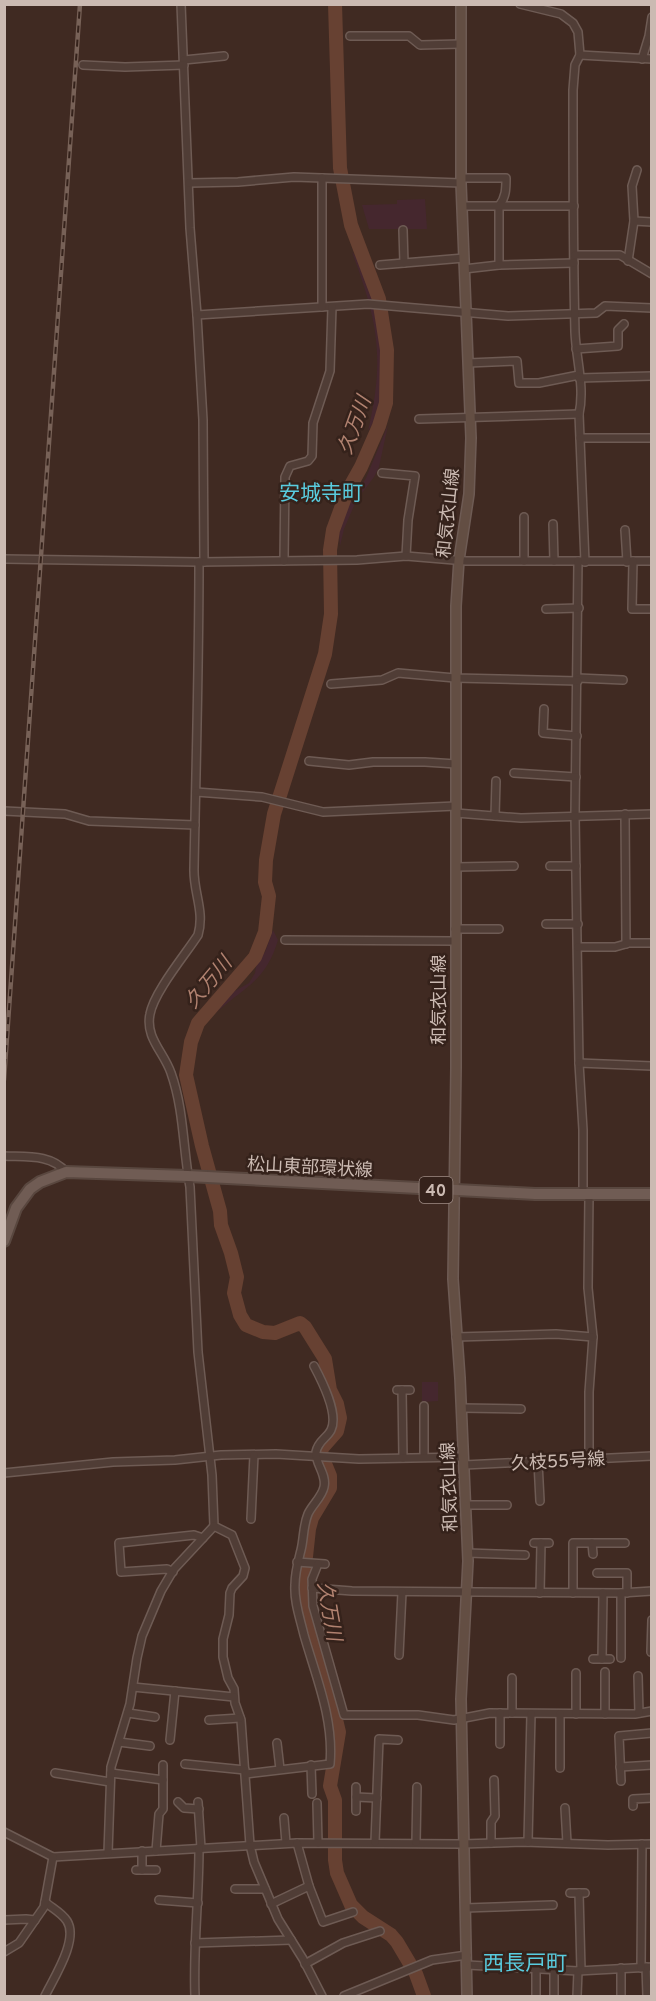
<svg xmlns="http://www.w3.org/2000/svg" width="656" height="2001" font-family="Overpass,'Noto Sans JP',sans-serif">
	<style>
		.green { fill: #45272e }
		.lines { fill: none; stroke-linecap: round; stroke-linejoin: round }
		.river { stroke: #674132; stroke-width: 14 }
		.street-casing { stroke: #6e5b54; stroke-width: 10 }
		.secondary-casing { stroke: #6e5b54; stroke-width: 12 }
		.primary-casing { stroke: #59473f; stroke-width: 14 }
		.street { stroke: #503d36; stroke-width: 7 }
		.secondary { stroke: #634e43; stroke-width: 9 }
		.primary { stroke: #705c54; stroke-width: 10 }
		.rail-casing { stroke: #776157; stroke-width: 4.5 }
		.rail { stroke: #35221b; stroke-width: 2; stroke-dasharray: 7; stroke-linecap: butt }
		.labels { text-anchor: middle; stroke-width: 5; stroke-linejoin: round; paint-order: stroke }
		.shield { fill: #35221b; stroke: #9e8c85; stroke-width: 1.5 }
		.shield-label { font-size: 16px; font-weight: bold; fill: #cbbab2 }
		.street-label { font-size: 18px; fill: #cbbab2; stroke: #35221b }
		.water-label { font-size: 20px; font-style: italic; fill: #b18270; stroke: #35221b }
		.quarter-label { font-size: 21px; fill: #59ccdf; stroke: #35221b }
	</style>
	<rect width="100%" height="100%" fill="#402a22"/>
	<!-- green -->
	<g class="green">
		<polygon points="425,199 427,229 369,229 362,205 397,204 397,200"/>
		<path d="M352 252C376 276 390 378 379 411 377 418 372 425 368 431 385 358 378 322 352 252Z"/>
		<polygon points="388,425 379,467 374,477 356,501 344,529 340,546 339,533 342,522 351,501 366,478"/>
		<path d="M273 930 278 940C266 981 246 986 217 1012L233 992 249 983 255 973 257 961 265 952Z"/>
		<polygon points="422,1382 438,1382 438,1401 422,1402"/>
	</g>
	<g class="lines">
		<!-- river -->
		<polyline class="river" points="335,4 340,168 351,225 379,299 387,350 386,403 379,426 361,467 347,492 333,530 330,550 331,614 325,654 274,814 266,860 265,882 269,896 265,932 255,957 198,1023 191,1042 186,1075 202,1146 220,1211 221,1225 231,1253 237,1277 234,1293 240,1315 246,1325 263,1332 275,1333 300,1323 305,1327 325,1359 330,1390 337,1404 340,1418 337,1431 322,1448 321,1454 330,1476 330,1488 312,1518 309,1529 304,1575 306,1605 318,1648 316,1658 329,1690 339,1732 330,1786 335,1800 335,1860 337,1873 351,1905 363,1917 391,1935 397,1942 416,1974 424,1996"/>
		<!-- street casing -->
		<g class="street-casing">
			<g id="street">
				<polyline points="181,4 190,228 197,315 368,304 508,316 596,313 605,306 652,308"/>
				<path d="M520 4 561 14 573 23 578 32 580 55 575 65 573 90C573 171 573 252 575 332 576 359 585 387 579 414L585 562"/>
				<polyline points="350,36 409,36 420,45 461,44"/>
				<polyline points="580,55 652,59"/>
				<polyline points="642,59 649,36 652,17"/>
				<polyline points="184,60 224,56"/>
				<polyline points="83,65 125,67 184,65"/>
				<path d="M461 178H506C506 189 506 197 499 206V265"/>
				<polyline points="189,183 238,182 294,177 461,183"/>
				<polyline points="462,206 574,206"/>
				<polyline points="634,221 652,222"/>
				<polyline points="403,230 404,263"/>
				<polyline points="575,255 620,255 652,274"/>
				<polyline points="628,261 634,221 632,186 637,170"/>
				<polyline points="380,265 464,258"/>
				<polyline points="464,269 499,265 574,263"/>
				<polyline points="322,307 322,178"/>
				<polyline points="197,315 203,420 204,562"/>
				<polyline points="576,349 618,346 618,330 624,324"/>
				<polyline points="468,363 517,361 519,383 539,383 579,375"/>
				<polyline points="579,378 652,376"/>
				<polyline points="419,419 579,414"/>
				<polyline points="580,438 652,438"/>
				<polyline points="382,473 415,476 408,520 406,556"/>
				<polyline points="553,524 554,561"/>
				<polyline points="625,530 627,562"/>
				<polyline points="4,559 199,562 357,560 406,556 466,561 652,561"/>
				<polyline points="284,561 285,477 290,466 308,461 312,456 313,423 330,371 332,307"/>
				<polyline points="524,561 524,517"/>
				<polyline points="578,561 575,816 579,1063 583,1130 583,1194"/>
				<polyline points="633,561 632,609 652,609"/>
				<path d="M199 562C199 664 196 766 194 868 193 892 205 911 198 935 185 955 154 992 150 1014 145 1038 164 1052 171 1073 184 1109 183 1150 190 1187L198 1352 212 1475 214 1526 232 1535 245 1568 243 1576 232 1588 230 1593 229 1615 223 1639V1657L228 1678 234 1689 235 1703 241 1720 250 1845 254 1862 278 1919 303 1959 322 1996"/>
				<polyline points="546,609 579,608"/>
				<polyline points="578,678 623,680"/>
				<polyline points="331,684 382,680 398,673 455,678 578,681"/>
				<polyline points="544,709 543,733 577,736"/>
				<polyline points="309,761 349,765 373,762 425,762 456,764"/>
				<polyline points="514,773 576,777"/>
				<polyline points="196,792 262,797 323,812 456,806"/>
				<polyline points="4,811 65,814 89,821 195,825"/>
				<polyline points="456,813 521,818 652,814"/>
				<polyline points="625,814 626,944"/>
				<polyline points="495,816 496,781"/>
				<polyline points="550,866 576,866"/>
				<polyline points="456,867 514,866"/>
				<polyline points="546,924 578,924"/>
				<polyline points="455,929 499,929"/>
				<polyline points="285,940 455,941"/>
				<polyline points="578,947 615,947 629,943 652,943"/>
				<polyline points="579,1063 652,1066"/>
				<path d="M4 1156C27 1157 51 1154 66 1172"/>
				<polyline points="589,1195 588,1288 593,1337 589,1392 589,1460"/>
				<polyline points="456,1337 556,1334 593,1337"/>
				<polyline points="397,1390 410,1390"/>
				<polyline points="402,1390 403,1458"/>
				<polyline points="424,1406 424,1457"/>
				<polyline points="462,1408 521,1409"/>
				<polyline points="538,1462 540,1501"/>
				<polyline points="464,1465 652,1456"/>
				<polyline points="4,1473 113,1462 175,1460 221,1455 276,1454 359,1459 464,1457"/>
				<polyline points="466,1505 507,1505"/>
				<polyline points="251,1519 254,1455"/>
				<polyline points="534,1543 549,1543"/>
				<polyline points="592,1543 593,1554"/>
				<polyline points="468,1553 525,1555"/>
				<polyline points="297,1562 325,1564"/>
				<polyline points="318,1564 312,1579 313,1606 344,1715 418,1715 454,1720 490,1713 635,1714 652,1711"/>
				<polyline points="173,1572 167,1569 121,1572 119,1543 194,1535 203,1538"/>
				<polyline points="597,1573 627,1573 627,1593"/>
				<polyline points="312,1588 352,1591 621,1593 652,1591"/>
				<polyline points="540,1593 541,1543"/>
				<polyline points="573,1593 573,1543 625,1543"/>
				<polyline points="651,1652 652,1620"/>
				<polyline points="399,1655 402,1592"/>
				<polyline points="621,1658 621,1593"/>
				<polyline points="593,1659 610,1659"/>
				<polyline points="602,1659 603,1593"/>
				<polyline points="605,1672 605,1714"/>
				<polyline points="576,1673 576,1714"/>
				<polyline points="638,1676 639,1713"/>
				<polyline points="512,1678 512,1713"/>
				<polyline points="133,1687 234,1697"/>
				<polyline points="128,1713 155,1717"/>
				<polyline points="209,1720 240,1718"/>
				<polyline points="170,1740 175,1691"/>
				<polyline points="119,1742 150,1746"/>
				<polyline points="277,1743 280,1769"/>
				<polyline points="500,1744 500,1713"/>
				<polyline points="185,1764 245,1770"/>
				<polyline points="311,1765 312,1794"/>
				<polyline points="620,1767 652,1765"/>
				<polyline points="560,1768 560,1714"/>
				<polyline points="55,1773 110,1782"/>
				<polyline points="111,1773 163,1780"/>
				<path d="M246 1774 330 1764C334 1719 316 1677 304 1635 300 1618 294 1602 295 1585 295 1572 298 1562 301 1550 304 1538 303 1526 308 1514 312 1505 322 1497 324 1487 327 1474 315 1464 316 1452 318 1441 327 1438 331 1430 339 1414 322 1381 314 1366"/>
				<polyline points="621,1781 619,1736 652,1733"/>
				<polyline points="356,1797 377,1798"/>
				<polyline points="178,1802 184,1808 199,1809"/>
				<polyline points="198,1802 201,1848"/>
				<polyline points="317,1803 318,1843"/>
				<polyline points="633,1806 633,1799 652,1798"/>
				<polyline points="565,1808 567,1843"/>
				<polyline points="356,1811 356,1787"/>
				<polyline points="284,1818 286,1843"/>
				<polyline points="4,1832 53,1857 297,1843 462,1844 524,1842 608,1845 652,1844"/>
				<polyline points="375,1842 379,1739 398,1740"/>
				<polyline points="416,1842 417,1787"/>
				<polyline points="528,1842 531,1714"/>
				<polyline points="297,1843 309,1886 323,1922 353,1912"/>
				<polyline points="491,1843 491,1822 495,1816 494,1780"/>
				<polyline points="156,1851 159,1814 163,1809 163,1765"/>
				<polyline points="108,1853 111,1767 130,1704 137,1658 142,1636 161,1591 174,1569 214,1526"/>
				<polyline points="136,1870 156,1870"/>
				<polyline points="142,1870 142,1851"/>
				<polyline points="235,1889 265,1889"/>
				<polyline points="570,1893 585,1893"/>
				<polyline points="579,1893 581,1970"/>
				<polyline points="159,1900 198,1903"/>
				<path d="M45 1902C52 1908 62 1913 67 1921 79 1940 53 1979 45 1996"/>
				<polyline points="271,1904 309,1886"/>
				<polyline points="465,1908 553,1905"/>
				<polyline points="4,1920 26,1919 35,1920"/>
				<polyline points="195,1943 291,1940"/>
				<polyline points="4,1952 19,1943 44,1907 53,1857"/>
				<polyline points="305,1964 343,1943 380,1931"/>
				<polyline points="467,1965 578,1971 652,1967"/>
				<polyline points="646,1967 647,1996"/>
				<polyline points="621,1968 621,1996"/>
				<polyline points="641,1968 642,1844"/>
				<polyline points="536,1970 536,1996"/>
				<path d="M195 1996C193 1947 199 1898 199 1848"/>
				<polyline points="344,1996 432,1960 467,1955"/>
				<polyline points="554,1996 554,1971"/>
				<polyline points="577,1996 578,1971"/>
			</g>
		</g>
		<!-- secondary casing -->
		<g class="secondary-casing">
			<polyline id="secondary" points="461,4 461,183 471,438 469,494 459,560 456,606 456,1068 453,1279 460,1378 468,1561 461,1699 467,1996"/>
		</g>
		<!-- primary casing -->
		<g class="primary-casing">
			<polyline id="primary" points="4,1241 16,1208 30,1189 40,1182 66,1172 188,1176 535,1194 652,1194"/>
		</g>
		<!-- street -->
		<use href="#street" class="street"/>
		<!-- secondary -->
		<use href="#secondary" class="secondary"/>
		<!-- primary -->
		<use href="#primary" class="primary"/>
		<!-- rail casing -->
		<g class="rail-casing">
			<polyline id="rail" points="4,1080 80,4"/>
		</g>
		<!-- rail -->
		<use href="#rail" class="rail"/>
	</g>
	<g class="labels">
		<!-- shield labels -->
		<rect class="shield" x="419.5" y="1177" width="33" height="26" rx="4.5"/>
		<g class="shield-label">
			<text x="436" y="1196">40</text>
		</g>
		<!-- street labels -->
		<g class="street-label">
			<text transform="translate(448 513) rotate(-84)" y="6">和気衣山線</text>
			<text transform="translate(439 1000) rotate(-90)" y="6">和気衣山線</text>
			<text transform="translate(310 1167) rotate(3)" y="6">松山東部環状線</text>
			<text transform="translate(558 1461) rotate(-3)" y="6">久枝55号線</text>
			<text transform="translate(449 1487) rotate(-92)" y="6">和気衣山線</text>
		</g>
		<!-- water labels -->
		<g class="water-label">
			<text transform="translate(354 425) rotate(-70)" y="7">久万川</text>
			<text transform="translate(208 982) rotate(-50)" y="7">久万川</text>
			<text transform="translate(330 1611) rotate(80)" y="7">久万川</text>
		</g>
		<!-- quarter labels -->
		<g class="quarter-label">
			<text x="321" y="500">安城寺町</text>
			<text x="525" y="1970">西長戸町</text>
		</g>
	</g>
	<!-- border -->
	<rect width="656" height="2001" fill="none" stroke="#cbbab2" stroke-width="12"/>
</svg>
